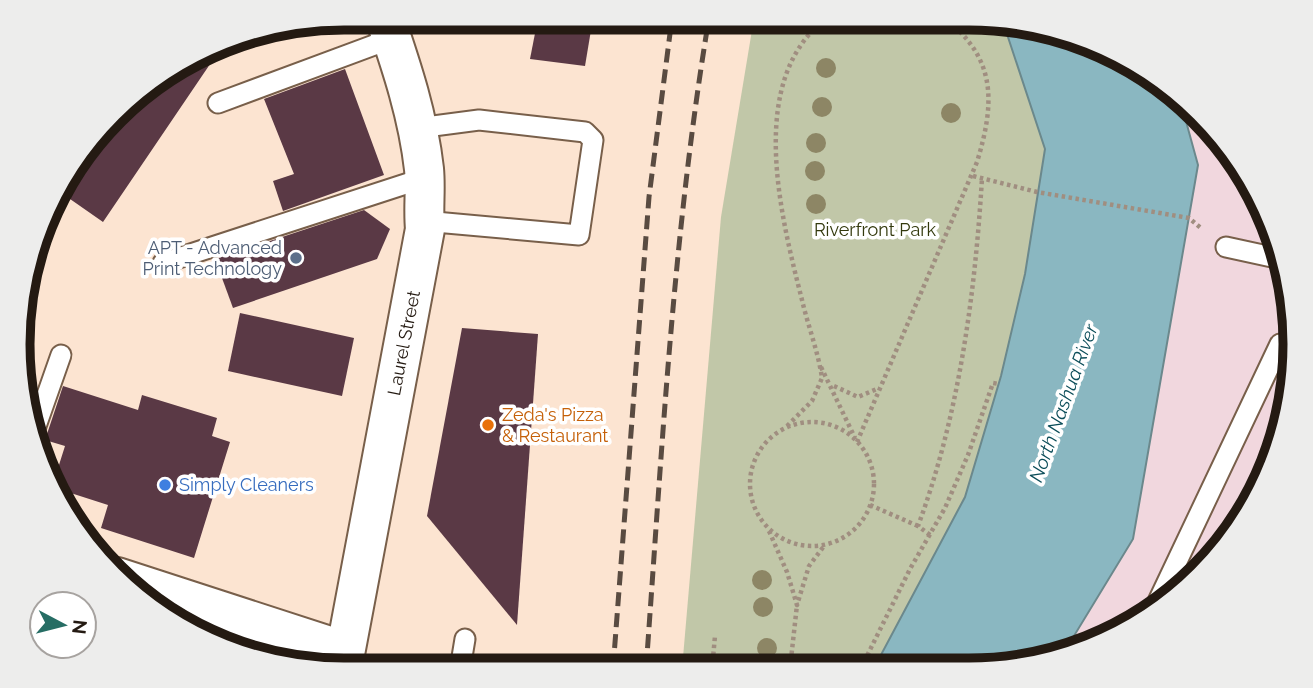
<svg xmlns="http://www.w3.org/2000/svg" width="1313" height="688" font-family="Raleway,sans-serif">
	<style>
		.commercial { fill: #f1d7de }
		.green { fill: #c1c7a8 }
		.water { fill: #8ab7c1; stroke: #6b888c; stroke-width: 2 }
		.building { fill: #5a3945 }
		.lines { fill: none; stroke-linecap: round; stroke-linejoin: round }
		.lane-casing { stroke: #785f4a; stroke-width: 23 }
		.secondary-casing { stroke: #785f4a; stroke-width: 42 }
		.path { stroke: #a08e80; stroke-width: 4.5; stroke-dasharray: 3.5 3.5; stroke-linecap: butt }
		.lane { stroke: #fff; stroke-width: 19 }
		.secondary { stroke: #fff; stroke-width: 38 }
		.rail { stroke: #594b41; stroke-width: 5; stroke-dasharray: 14 7; stroke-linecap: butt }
		.tree { fill: #8d8665 }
		.service-dot { fill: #5c6f8a; stroke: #fff; stroke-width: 2.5 }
		.food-dot { fill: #e8710a; stroke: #fff; stroke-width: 2.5 }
		.shop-dot { fill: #3f7fe0; stroke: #fff; stroke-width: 2.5 }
		.labels { text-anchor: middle; stroke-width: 7; stroke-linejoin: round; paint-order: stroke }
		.park-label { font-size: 18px; fill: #33390d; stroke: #fff }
		.service-label { font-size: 18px; fill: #4e5e75; stroke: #fff; text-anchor: end }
		.street-label { font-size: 18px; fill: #241a12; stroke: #fff }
		.food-label { font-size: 18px; fill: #c56008; stroke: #fff; text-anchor: start }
		.shop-label { font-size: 18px; fill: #366cbe; stroke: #fff; text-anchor: start }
		.water-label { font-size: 19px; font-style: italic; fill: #0b4d59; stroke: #fff }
		.rim { fill: none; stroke: #241a12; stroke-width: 9 }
	</style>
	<rect width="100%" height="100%" fill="#fce4d1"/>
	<!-- commercial -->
	<polygon class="commercial" points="1181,103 1215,129 1278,239 1295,366 1262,489 1167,603 1094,646 1063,654 1133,539 1198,165"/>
	<!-- green -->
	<polygon class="green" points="754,18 990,18 1005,22 1045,149 1025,274 1001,376 965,497 874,668 682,669 721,217"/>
	<!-- water -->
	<polygon class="water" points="1003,22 1114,51 1181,103 1198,165 1133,539 1063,654 1012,668 874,668 965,497 1001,376 1025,274 1045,149"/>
	<!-- building -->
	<g class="building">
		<polygon points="538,18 593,18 585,66 530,59"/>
		<polygon points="225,42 103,222 60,192 99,135 105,128 114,134 149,83"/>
		<polygon points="345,69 384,175 283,211 273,181 294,174 264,99"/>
		<polygon points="364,210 390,229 377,259 233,308 215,259"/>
		<polygon points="240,313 354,338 342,396 228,371"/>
		<polygon points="462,328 538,334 517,625 427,516"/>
		<polygon points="63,386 138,410 142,395 217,418 212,436 230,442 194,558 101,528 108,505 52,487 65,446 45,440"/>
	</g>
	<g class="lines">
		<!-- lane casing -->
		<g class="lane-casing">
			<g id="lane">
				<polyline points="218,103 393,38"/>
				<polyline points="418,128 479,120 585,132 593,140 579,235 424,221"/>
				<polyline points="1226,247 1281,259"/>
				<polyline points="163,263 424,178"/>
				<polyline points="35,429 61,355"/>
				<polyline points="1153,612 1280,344"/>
				<polyline points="460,669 465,639"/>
			</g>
		</g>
		<!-- secondary casing -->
		<g class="secondary-casing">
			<g id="secondary">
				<polyline points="117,577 345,651"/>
				<path d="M342 670 425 229C423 209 426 189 424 169 418 116 402 68 385 18"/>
			</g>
		</g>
		<!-- path -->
		<g class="path">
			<polyline points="973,176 1037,192 1189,218 1202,229"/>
			<polyline points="821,367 855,438"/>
			<polyline points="834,386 858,397 879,388"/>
			<circle cx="812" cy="484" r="62"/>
			<path d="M787 426 812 401 822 378C818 351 808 326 802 300 781 217 745 79 827 18"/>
			<path d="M857 442 977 162C995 103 997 58 944 18"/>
			<polyline points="870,505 918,526"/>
			<polyline points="769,531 787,572 797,605 809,566 824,546"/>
			<path d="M930 535 918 526C959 415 975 295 982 178"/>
			<polyline points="790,668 797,605"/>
			<polyline points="861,668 910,569 945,508 968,455 993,383 999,384"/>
			<polyline points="712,669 715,636"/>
		</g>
		<!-- lane -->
		<use href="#lane" class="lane"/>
		<!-- secondary -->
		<use href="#secondary" class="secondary"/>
		<!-- rail -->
		<g class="rail">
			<polyline points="613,669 649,197 672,18"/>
			<path d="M646 669C662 452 673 233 709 18"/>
		</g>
	</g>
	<!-- trees -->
	<g class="tree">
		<circle cx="826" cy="68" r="10"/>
		<circle cx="822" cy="107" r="10"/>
		<circle cx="951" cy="113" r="10"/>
		<circle cx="816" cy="143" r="10"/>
		<circle cx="815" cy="171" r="10"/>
		<circle cx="816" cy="204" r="10"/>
		<circle cx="762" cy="580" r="10"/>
		<circle cx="763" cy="607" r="10"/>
		<circle cx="767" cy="648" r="10"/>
	</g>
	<!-- markers -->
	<circle class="service-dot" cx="296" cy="258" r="7"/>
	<circle class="food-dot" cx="488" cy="425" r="7"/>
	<circle class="shop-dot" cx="165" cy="485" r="7"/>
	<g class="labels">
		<!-- park labels -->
		<g class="park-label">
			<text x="875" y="236">Riverfront Park</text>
		</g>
		<!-- service labels -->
		<g class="service-label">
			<text x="282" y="254">APT - Advanced<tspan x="282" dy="21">Print Technology</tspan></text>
		</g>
		<!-- street labels -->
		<g class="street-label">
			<text transform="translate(404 343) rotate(-79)" y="6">Laurel Street</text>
		</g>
		<!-- food labels -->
		<g class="food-label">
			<text x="502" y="421">Zeda's Pizza<tspan x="502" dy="21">&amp; Restaurant</tspan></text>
		</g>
		<!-- shop labels -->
		<g class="shop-label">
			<text x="179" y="491">Simply Cleaners</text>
		</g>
		<!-- water labels -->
		<g class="water-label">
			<text transform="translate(1063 403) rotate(-70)" y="7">North Nashua River</text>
		</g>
	</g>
	<!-- crop -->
	<path d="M0 0H1313V688H0ZM344 30H969A314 314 0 0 1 1283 344V344A314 314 0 0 1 969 658H344A314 314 0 0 1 30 344V344A314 314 0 0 1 344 30Z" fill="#ededec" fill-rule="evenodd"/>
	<path class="rim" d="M344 30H969A314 314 0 0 1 1283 344V344A314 314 0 0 1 969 658H344A314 314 0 0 1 30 344V344A314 314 0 0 1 344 30Z"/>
	<!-- north arrow -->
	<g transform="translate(63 625) rotate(97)"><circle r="33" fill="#ffffff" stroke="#a7a3a0" stroke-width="2"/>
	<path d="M0-5L12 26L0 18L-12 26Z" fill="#266d64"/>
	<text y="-10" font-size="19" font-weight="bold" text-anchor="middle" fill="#241a12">N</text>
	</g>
</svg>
